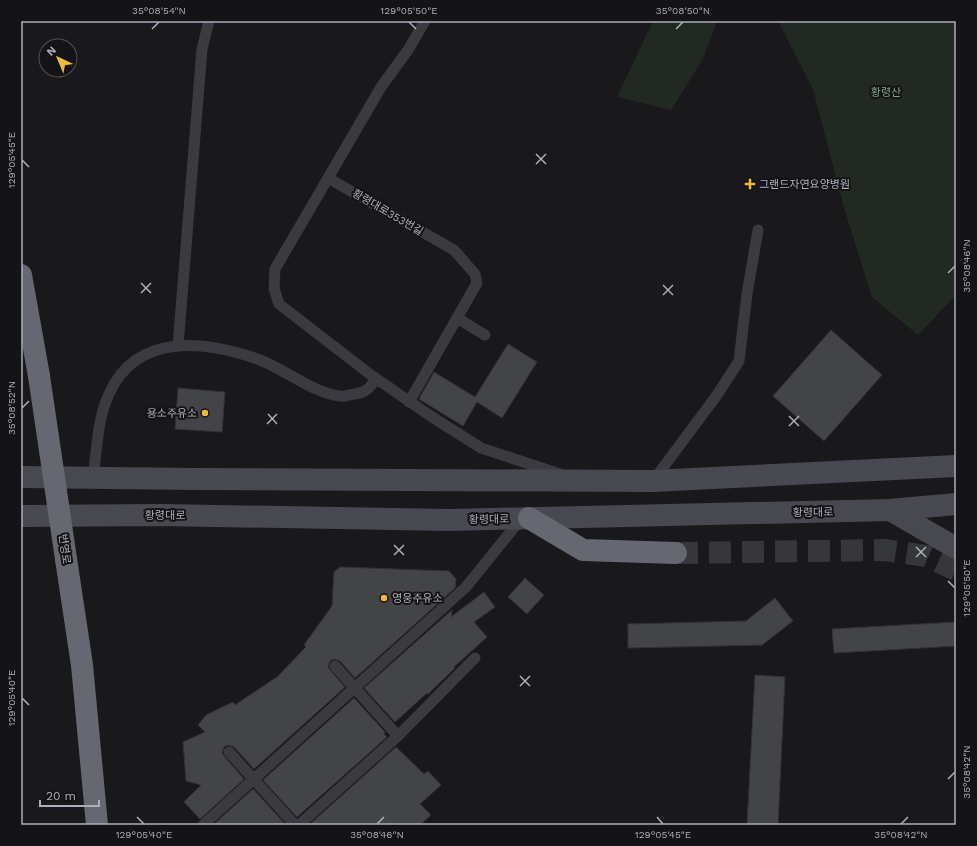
<svg xmlns="http://www.w3.org/2000/svg" width="977" height="846" font-family="'Work Sans','Noto Sans KR',sans-serif">
	<style>
		.green { fill: #212922 }
		.building { fill: #434448; stroke: #333337 }
		.lines { fill: none; stroke-linecap: round; stroke-linejoin: round }
		.highway-tunnel { stroke: #36373b; stroke-width: 22; stroke-dasharray: 22 11; stroke-linecap: butt }
		.lane { stroke: #3a3a40; stroke-width: 11 }
		.secondary { stroke: #484950; stroke-width: 22 }
		.highway { stroke: #666871; stroke-width: 22 }
		.highway-bridge { stroke: #666871; stroke-width: 22 }
		.ticks { fill: none; stroke: #abafba; stroke-width: 1.5 }
		.poi-dot { fill: #eeb93e; stroke: #141416; stroke-width: 1.5 }
		.labels { text-anchor: middle; stroke-width: 4; stroke-linejoin: round; paint-order: stroke }
		.park-label { font-size: 11px; fill: #83a486; stroke: #141416 }
		.poi-label { font-size: 11px; fill: #abafba; stroke: #141416; text-anchor: start }
		.street-label { font-size: 11px; fill: #abafba; stroke: #141416 }
		.neatline { fill: none; stroke: #abafba; stroke-width: 1.5 }
		.ticks-label { font-size: 10px; text-anchor: middle; fill: #abafba }
	</style>
	<rect width="100%" height="100%" fill="#19191b"/>
	<!-- green -->
	<g class="green">
		<polygon points="653,21 717,21 703,59 671,110 617,97"/>
		<polygon points="778,21 956,21 956,295 918,335 872,297 844,208 813,89"/>
	</g>
	<!-- building -->
	<g class="building">
		<polygon points="831,330 882,375 824,441 773,396"/>
		<polygon points="508,344 537,362 502,418 477,402 463,426 419,399 434,372 475,397"/>
		<polygon points="178,388 225,392 222,432 175,429"/>
		<polygon points="340,567 449,571 456,579 455,588 355,678 340,661 334,659 330,661 328,667 330,670 345,687 254,769 234,747 228,745 224,747 222,753 224,756 244,779 200,819 184,802 201,785 186,781 183,742 205,732 198,725 206,715 233,702 235,705 277,677 306,647 304,645 332,606 334,572"/>
		<polygon points="525,578 544,595 527,614 508,597"/>
		<polygon points="484,592 495,607 474,622 487,637 454,667 455,668 428,694 427,693 395,722 364,688 452,610 451,617"/>
		<polygon points="775,598 793,621 762,645 628,648 628,624 746,621"/>
		<polygon points="956,622 956,646 834,653 832,629"/>
		<polygon points="755,675 785,677 778,825 747,825"/>
		<polygon points="354,698 385,732 384,734 387,737 297,817 263,780"/>
		<polygon points="396,747 424,774 428,771 441,785 420,804 431,815 420,825 309,825"/>
		<polygon points="253,789 286,825 213,825"/>
	</g>
	<g class="lines">
		<!-- highway-tunnel -->
		<polyline class="highway-tunnel" points="676,553 885,550 926,556 956,570"/>
		<!-- lane -->
		<g class="lane">
			<polyline points="425,21 408,50 381,87 275,269 274,288 279,304 371,375 432,417 481,448 560,474"/>
			<polyline points="328,178 454,250 475,274 477,283 409,402"/>
			<polyline points="457,318 485,335"/>
			<polyline points="178,346 202,49 209,21"/>
			<path d="M93 478C97 450 97 420 109 394 137 331 207 341 260 360 286 370 313 393 340 396 343 397 346 396 349 395 364 393 368 391 376 379"/>
			<polyline points="653,481 717,395 739,361 747,294 758,230"/>
			<polyline points="335,666 398,736"/>
			<polyline points="229,752 295,825"/>
			<polyline points="203,825 466,587 521,519"/>
			<polyline points="299,825 398,736 475,658"/>
		</g>
		<!-- secondary -->
		<g class="secondary">
			<polyline points="21,477 195,479 653,481 956,466"/>
			<polyline points="890,510 956,548"/>
			<polyline points="21,516 161,515 449,520 890,510 956,504"/>
		</g>
		<!-- highway -->
		<g class="highway">
			<polyline points="21,275 39,376"/>
			<polyline points="529,518 583,550 676,553"/>
			<polyline points="66,559 82,665 97,825"/>
		</g>
		<!-- highway-bridge -->
		<polyline class="highway-bridge" points="39,376 66,559"/>
	</g>
	<!-- ticks -->
	<path class="ticks" d="M409 22 416 29M152 29 159 22M676 29 683 22M536 154 546 164M22 160 29 167M536 164 546 154M948 273 955 266M141 283 151 293M663 285 673 295M141 293 151 283M663 295 673 285M22 408 29 401M268 414 277 424M789 416 799 426M267 424 277 414M789 426 799 416M394 545 404 555M916 547 926 557M394 555 404 545M916 557 926 547M948 581 955 588M520 676 530 686M520 686 530 676M22 698 29 705M948 779 955 772M137 817 144 824M657 817 663 824M377 824 384 817M901 824 908 817"/>
	<!-- markers -->
	<g class="poi-dot">
		<path d="M748 178h4v4h4v4h-4v4h-4v-4h-4v-4h4z"/>
		<circle cx="205" cy="413" r="4"/>
		<circle cx="384" cy="598" r="4"/>
	</g>
	<g class="labels">
		<!-- park labels -->
		<g class="park-label">
			<text x="886" y="96">황령산</text>
		</g>
		<!-- poi labels -->
		<g class="poi-label">
			<text x="759" y="188">그랜드자연요양병원</text>
			<text x="197" y="417" text-anchor="end">용소주유소</text>
			<text x="392" y="602">영웅주유소</text>
		</g>
		<!-- street labels -->
		<g class="street-label">
			<text transform="translate(388 212) rotate(30)" y="4">황령대로353번길</text>
			<text transform="translate(813 512) rotate(-1)" y="4">황령대로</text>
			<text x="165" y="519">황령대로</text>
			<text transform="translate(489 519) rotate(-1)" y="4">황령대로</text>
			<text transform="translate(65 549) rotate(82)" y="4">번영로</text>
		</g>
	</g>
	<!-- border -->
	<rect width="977" height="846" fill="none" stroke="#141416" stroke-width="44"/>
	<!-- north arrow -->
	<g transform="translate(58 58) rotate(316)"><circle r="19" fill="#141416" stroke="#505258"/>
	<path d="M0-3L7 15L0 10L-7 15Z" fill="#eeb93e"/>
	<text y="-6" font-size="11" font-weight="bold" text-anchor="middle" fill="#abafba">N</text>
	</g>
	<!-- scale -->
	<path d="M40 800v6h59v-6" fill="none" stroke="#abafba" stroke-width="2"/>
	<text x="46" y="800" font-size="12" fill="#abafba" stroke="#141416" stroke-width="3" paint-order="stroke">20 m</text>
	<rect x="22" y="22" width="933" height="802" class="neatline"/>
	<g class="ticks-label">
		<text x="159" y="14">35°08'54"N</text>
		<text x="409" y="14">129°05'50"E</text>
		<text x="683" y="14">35°08'50"N</text>
		<text transform="translate(11 160) rotate(-90)" y="4">129°05'45"E</text>
		<text transform="translate(966 266) rotate(-90)" y="4">35°08'46"N</text>
		<text transform="translate(11 408) rotate(-90)" y="4">35°08'52"N</text>
		<text transform="translate(966 588) rotate(-90)" y="4">129°05'50"E</text>
		<text transform="translate(11 698) rotate(-90)" y="4">129°05'40"E</text>
		<text transform="translate(966 772) rotate(-90)" y="4">35°08'42"N</text>
		<text x="144" y="838">129°05'40"E</text>
		<text x="377" y="838">35°08'46"N</text>
		<text x="663" y="838">129°05'45"E</text>
		<text x="901" y="838">35°08'42"N</text>
	</g>
</svg>
